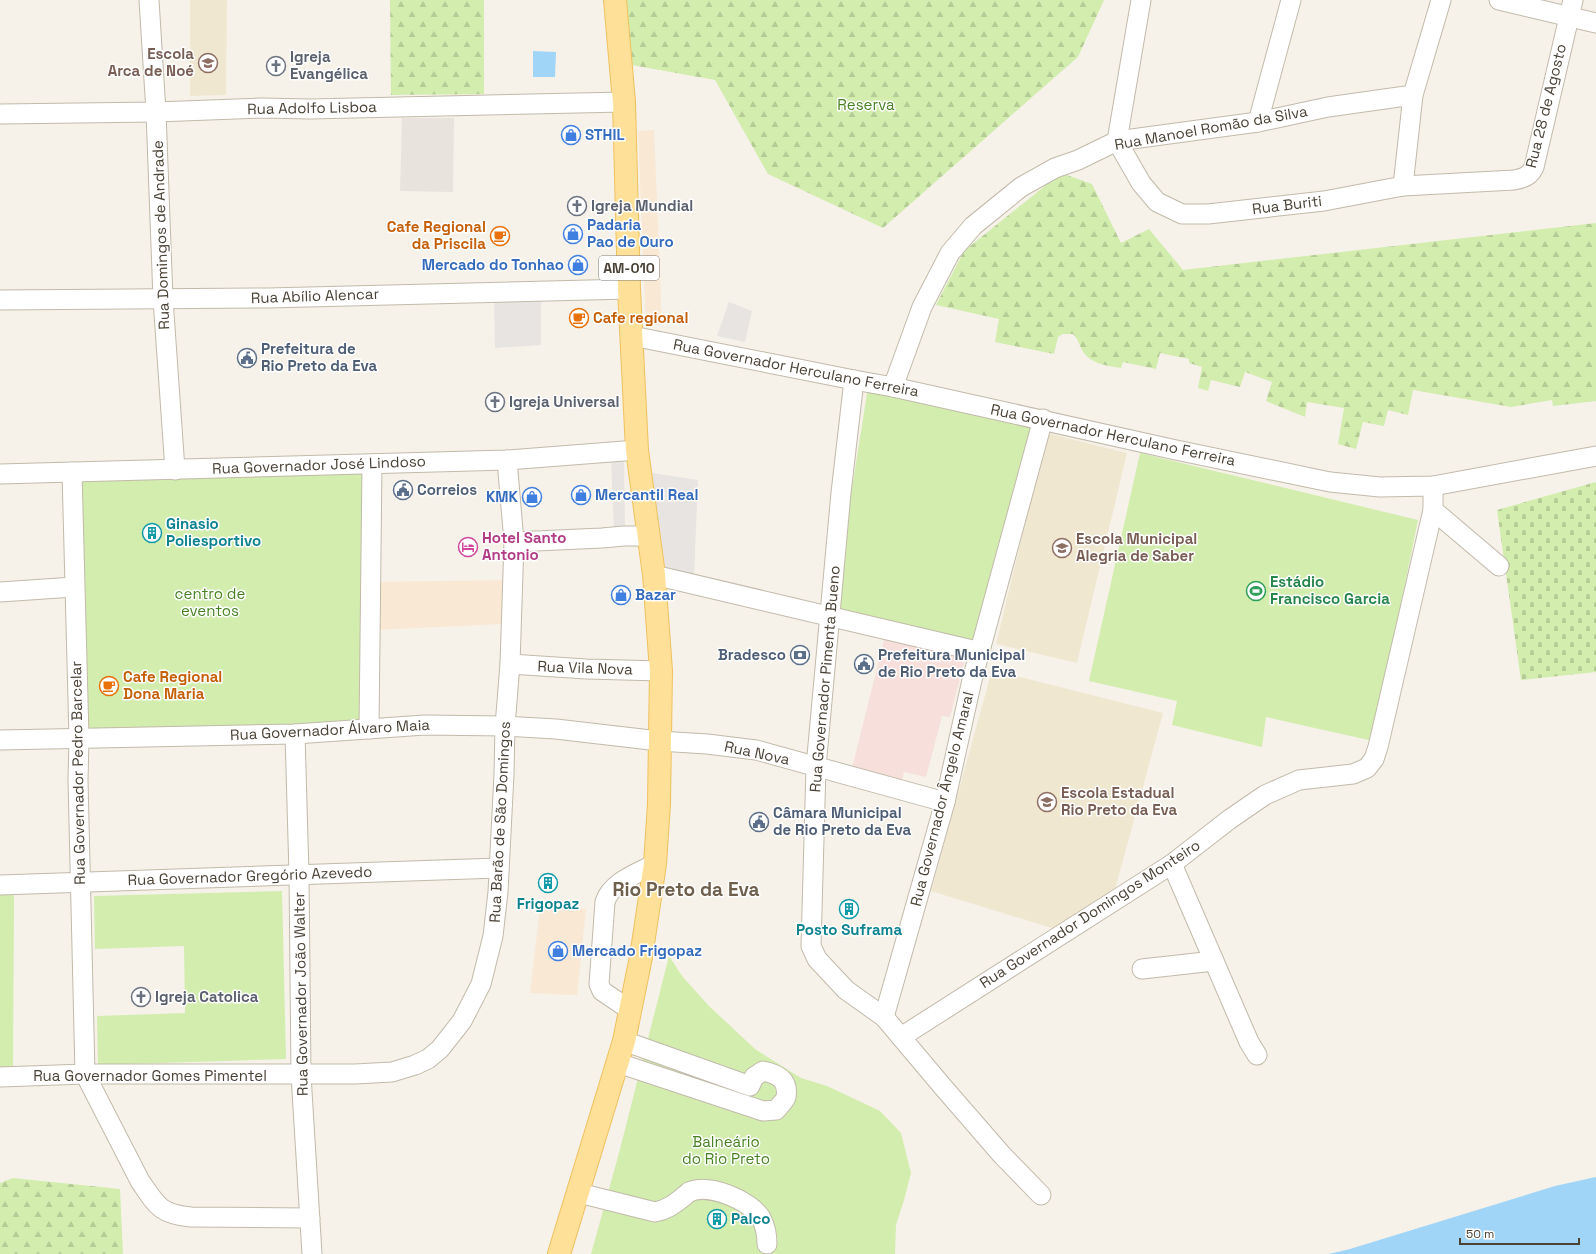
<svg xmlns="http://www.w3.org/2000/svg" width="1596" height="1254" font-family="'Space Grotesk',sans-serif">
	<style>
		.commercial { fill: #f9e8d3 }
		.industrial { fill: #e8e3dd }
		.education { fill: #f0e7d1 }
		.medical { fill: #f7dfdb }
		.forest { fill: url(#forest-firs) }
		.cemetery { fill: url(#cemetery-stones) }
		.green { fill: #d2edae }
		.parking { fill: #e7e4e1 }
		.water { fill: #a0d5f7 }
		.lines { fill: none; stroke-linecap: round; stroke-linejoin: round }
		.minor-casing { stroke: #c2baaa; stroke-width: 21 }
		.major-casing { stroke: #efc15e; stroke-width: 24 }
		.minor { stroke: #fff; stroke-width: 19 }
		.major { stroke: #ffe098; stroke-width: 22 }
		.labels { text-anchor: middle; stroke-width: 3; stroke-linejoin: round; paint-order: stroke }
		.shield { fill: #fff; stroke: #807b72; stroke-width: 1 }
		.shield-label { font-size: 14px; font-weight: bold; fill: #4a4236 }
		.education-label { font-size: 15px; font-weight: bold; fill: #785e54; stroke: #fff; text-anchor: start }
		.worship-label { font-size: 15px; font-weight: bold; fill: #5b616d; stroke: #fff; text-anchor: start }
		.park-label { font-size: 15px; fill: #488223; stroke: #fff }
		.street-label { font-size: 15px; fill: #4a4236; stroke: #fff }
		.shop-label { font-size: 15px; font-weight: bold; fill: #366cbe; stroke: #fff; text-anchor: start }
		.food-label { font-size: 15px; font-weight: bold; fill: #c56008; stroke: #fff; text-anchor: start }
		.service-label { font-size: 15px; font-weight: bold; fill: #4e5e75; stroke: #fff; text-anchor: start }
		.culture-label { font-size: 15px; font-weight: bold; fill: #0d838f; stroke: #fff; text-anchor: start }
		.hotel-label { font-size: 15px; font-weight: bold; fill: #b23c85; stroke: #fff; text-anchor: start }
		.leisure-label { font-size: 15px; font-weight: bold; fill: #27864d; stroke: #fff; text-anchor: start }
		.district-label { font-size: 19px; font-weight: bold; fill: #6e604c; stroke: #fff }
	</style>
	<defs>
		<pattern id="forest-firs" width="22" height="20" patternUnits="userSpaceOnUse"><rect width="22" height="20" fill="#d2edae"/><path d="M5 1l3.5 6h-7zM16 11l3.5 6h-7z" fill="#b6cc96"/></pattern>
		<pattern id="cemetery-stones" width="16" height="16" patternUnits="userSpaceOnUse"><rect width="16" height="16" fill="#d2edae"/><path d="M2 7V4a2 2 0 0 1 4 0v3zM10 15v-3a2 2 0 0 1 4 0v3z" fill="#b6cc96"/></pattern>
	</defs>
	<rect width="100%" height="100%" fill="#f6f2e9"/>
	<!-- commercial -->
	<g class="commercial">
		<polygon points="654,130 662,325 646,325 638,131"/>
		<polygon points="504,580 501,624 375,630 377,582"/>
		<polygon points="540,909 586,909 577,995 530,993"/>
	</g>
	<!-- industrial -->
	<polygon class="industrial" points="402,118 454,118 453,192 400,191"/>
	<!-- education -->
	<g class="education">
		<polygon points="190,0 227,0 226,95 190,96"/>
		<polygon points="1047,433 1127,453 1077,663 996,644"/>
		<polygon points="992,670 1163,713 1113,897 1058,930 931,891"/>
	</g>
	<!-- medical -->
	<polygon class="medical" points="885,636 966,655 950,717 942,716 926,777 904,772 901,785 851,772"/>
	<!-- forest -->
	<g class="forest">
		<polygon points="390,0 484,0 484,94 391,95"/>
		<polygon points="624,0 1104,0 1078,57 883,228 768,174 715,80 626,64"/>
		<path d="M1061 173 1092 184 1121 243 1149 229 1183 270 1596 223V401L1553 406 1552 400 1511 407 1413 390 1408 415 1388 410 1384 426 1363 422 1356 449 1338 444 1344 408 1307 402 1305 417 1266 401 1272 382 1245 372 1240 387 1211 380 1208 391 1198 388 1202 367 1189 363V359L1160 353 1156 369 1123 362 1121 368C1107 366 1090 364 1082 350 1079 344 1078 339 1073 334H1063L1058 337 1054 354 995 342 999 319 936 305 964 251Z"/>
		<polygon points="13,1178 120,1189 123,1254 0,1254 0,1183"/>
	</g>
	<!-- cemetery -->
	<polygon class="cemetery" points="1596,482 1596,672 1521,680 1497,510"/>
	<!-- green -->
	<g class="green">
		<polygon points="868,387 1034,423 980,643 833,609"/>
		<polygon points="1140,453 1418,520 1373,741 1266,717 1262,747 1172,725 1177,701 1089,681"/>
		<polygon points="368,471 363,729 88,734 81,477"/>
		<polygon points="282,891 286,1059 98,1065 97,1016 185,1013 184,946 95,949 94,896"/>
		<polygon points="14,893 13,1069 0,1069 0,894"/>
		<polygon points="669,956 682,976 709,1006 755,1049 801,1078 827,1086 880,1111 901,1133 911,1173 904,1200 896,1225 895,1254 591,1254 619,1153"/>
	</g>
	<!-- parking -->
	<g class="parking">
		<polygon points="541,300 541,345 495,348 494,301"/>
		<polygon points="729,302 752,311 745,342 717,336"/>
		<polygon points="624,456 625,532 614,532 611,457"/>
		<polygon points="652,473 698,480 694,576 663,569"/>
	</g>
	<!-- water -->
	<g class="water">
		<polygon points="533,51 556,52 555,77 533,77"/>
		<polygon points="1596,1177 1596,1254 1329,1254 1350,1249 1555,1186"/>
	</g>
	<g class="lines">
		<!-- minor casing -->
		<g class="minor-casing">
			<g id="minor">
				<polyline points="149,0 156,112 163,299 175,470"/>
				<path d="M1141 0 1117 141 1141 183 1157 202 1182 214H1208L1324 201 1403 186 1514 180C1524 178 1530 176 1534 167L1573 0"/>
				<polyline points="1499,0 1596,23"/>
				<polyline points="0,114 156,112 262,108 310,109 624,102"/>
				<polyline points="1258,122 1291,0"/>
				<polyline points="1403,186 1413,95 1441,0"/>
				<polyline points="0,300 268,298 629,289"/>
				<polyline points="632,336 854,380 893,387 1176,450 1330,482 1380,487 1433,486 1596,456"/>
				<polyline points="854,380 841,493 816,767 811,946 817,959 846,990 884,1017 943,1087 1002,1155 1041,1195"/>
				<polyline points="893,387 922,307 950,253 973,226 1021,187 1055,168 1078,160 1117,141 1258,122 1328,107 1413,95"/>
				<path d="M72 472 79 738 78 780 85 1074 140 1181C157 1206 160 1214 191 1217L310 1218"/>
				<polyline points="0,474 507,460 637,450"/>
				<polyline points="1433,510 1499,566"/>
				<polyline points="514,542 602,538 624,536 649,536"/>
				<polyline points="654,575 981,652"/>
				<polyline points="0,592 74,587"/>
				<polyline points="510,664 586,669 661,671"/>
				<polyline points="369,729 372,464"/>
				<polyline points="295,734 299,874 301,1075 312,1254"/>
				<polyline points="0,740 295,734 425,725 505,726 556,729 659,741 707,744 756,750 945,802"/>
				<polyline points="1172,864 1249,1042 1257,1055"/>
				<path d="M0 885C166 880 333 873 499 868"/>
				<polyline points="1142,969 1214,961"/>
				<path d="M630 1010 602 991 599 984 605 902C611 882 638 873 655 864"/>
				<polyline points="884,1017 945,802 972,680 1043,419"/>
				<polyline points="901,1037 1172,864 1230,819 1265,795 1299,780 1353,774 1367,768 1374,759 1378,747 1433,510 1433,486"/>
				<path d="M618 1063 763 1111 776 1110C779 1106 785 1101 786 1097 789 1079 777 1074 763 1071L754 1077 750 1086 624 1041"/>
				<polyline points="0,1077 85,1074 355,1074 392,1072 415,1065 428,1059 440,1049 462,1021 481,984 493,936 498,892 504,774 505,726 510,664 514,542 507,460"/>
				<path d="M579 1193 655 1212C666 1210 673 1205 682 1198 684 1196 687 1194 689 1192 709 1183 750 1200 761 1218 766 1227 767 1234 767 1244"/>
			</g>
		</g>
		<!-- major casing -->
		<g class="major-casing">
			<polyline id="major" points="559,1254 624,1041 641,957 655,864 659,804 661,671 654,575 637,450 629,289 624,102 615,0"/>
		</g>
		<!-- minor -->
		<use href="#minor" class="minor"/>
		<!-- major -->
		<use href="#major" class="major"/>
	</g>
	<!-- icons -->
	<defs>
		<g id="school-ring" transform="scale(1)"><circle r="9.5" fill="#fff" stroke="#8d6e63" stroke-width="1.5"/><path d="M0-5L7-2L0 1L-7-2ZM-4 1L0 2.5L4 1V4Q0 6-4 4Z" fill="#8d6e63"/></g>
		<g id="church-ring" transform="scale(1)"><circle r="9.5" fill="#fff" stroke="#6b7280" stroke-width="1.5"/><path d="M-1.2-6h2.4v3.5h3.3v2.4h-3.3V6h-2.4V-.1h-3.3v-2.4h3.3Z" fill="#6b7280"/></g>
		<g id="shop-ring" transform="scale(1)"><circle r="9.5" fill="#fff" stroke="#3f7fe0" stroke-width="1.5"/><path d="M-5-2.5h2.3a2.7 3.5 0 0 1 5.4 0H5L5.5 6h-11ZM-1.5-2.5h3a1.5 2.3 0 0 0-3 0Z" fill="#3f7fe0"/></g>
		<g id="cafe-ring" transform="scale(1)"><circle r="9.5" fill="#fff" stroke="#e8710a" stroke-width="1.5"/><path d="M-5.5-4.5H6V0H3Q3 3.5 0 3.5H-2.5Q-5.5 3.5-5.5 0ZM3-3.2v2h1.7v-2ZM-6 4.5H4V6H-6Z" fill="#e8710a"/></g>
		<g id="civic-ring" transform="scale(1)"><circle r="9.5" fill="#fff" stroke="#5c6f8a" stroke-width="1.5"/><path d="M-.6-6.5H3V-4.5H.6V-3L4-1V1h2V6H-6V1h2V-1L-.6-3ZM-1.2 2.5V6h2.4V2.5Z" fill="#5c6f8a"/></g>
		<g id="building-ring" transform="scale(1)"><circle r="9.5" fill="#fff" stroke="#0f9aa8" stroke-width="1.5"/><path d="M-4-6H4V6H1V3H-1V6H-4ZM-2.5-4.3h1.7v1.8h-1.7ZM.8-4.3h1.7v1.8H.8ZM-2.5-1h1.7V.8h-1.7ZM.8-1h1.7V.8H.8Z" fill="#0f9aa8"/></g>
		<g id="hotel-ring" transform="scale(1)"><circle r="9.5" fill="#fff" stroke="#d1479c" stroke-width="1.5"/><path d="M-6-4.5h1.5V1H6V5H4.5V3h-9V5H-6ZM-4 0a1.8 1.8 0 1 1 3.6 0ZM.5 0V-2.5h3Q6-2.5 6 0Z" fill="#d1479c"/></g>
		<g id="stadium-ring" transform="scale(1)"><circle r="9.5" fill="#fff" stroke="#2e9e5b" stroke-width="1.5"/><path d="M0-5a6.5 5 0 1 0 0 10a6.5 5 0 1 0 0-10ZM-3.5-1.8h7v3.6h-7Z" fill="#2e9e5b"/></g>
		<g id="bank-ring" transform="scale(1)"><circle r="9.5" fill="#fff" stroke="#5c6f8a" stroke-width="1.5"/><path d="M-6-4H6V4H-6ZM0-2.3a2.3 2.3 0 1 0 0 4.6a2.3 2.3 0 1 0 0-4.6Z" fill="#5c6f8a"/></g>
	</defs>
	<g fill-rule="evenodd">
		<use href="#school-ring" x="208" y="63"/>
		<use href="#church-ring" x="276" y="66"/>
		<use href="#shop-ring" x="571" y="135"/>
		<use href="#church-ring" x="577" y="206"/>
		<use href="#shop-ring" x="573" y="234"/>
		<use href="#cafe-ring" x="500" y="236"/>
		<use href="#shop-ring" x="578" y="265"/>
		<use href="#cafe-ring" x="579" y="318"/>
		<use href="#civic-ring" x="247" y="358"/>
		<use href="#church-ring" x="495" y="402"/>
		<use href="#civic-ring" x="403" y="490"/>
		<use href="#shop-ring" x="581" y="495"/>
		<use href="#shop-ring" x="532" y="497"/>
		<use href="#building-ring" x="152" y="533"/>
		<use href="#hotel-ring" x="468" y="547"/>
		<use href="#school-ring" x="1062" y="548"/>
		<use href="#stadium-ring" x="1256" y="591"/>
		<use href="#shop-ring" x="621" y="595"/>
		<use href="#bank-ring" x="800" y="655"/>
		<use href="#civic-ring" x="864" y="664"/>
		<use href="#cafe-ring" x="109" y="686"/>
		<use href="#school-ring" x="1047" y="802"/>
		<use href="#civic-ring" x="759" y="822"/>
		<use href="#building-ring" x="548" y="883"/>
		<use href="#building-ring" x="849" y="909"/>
		<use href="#shop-ring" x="558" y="951"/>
		<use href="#church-ring" x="141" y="997"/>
		<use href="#building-ring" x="717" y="1219"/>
	</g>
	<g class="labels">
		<!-- shield labels -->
		<rect class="shield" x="599" y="256" width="60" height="24" rx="3"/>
		<g class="shield-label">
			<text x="629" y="273">AM-010</text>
		</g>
		<!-- education labels -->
		<g class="education-label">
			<text x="194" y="59" text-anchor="end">Escola<tspan x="194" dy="17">Arca de Noé</tspan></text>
			<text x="1076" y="544">Escola Municipal<tspan x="1076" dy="17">Alegria de Saber</tspan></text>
			<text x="1061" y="798">Escola Estadual<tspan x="1061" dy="17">Rio Preto da Eva</tspan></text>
		</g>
		<!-- worship labels -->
		<g class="worship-label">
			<text x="290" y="62">Igreja<tspan x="290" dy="17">Evangélica</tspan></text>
			<text x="591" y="211">Igreja Mundial</text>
			<text x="509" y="407">Igreja Universal</text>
			<text x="155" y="1002">Igreja Catolica</text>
		</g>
		<!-- park labels -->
		<g class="park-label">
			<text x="866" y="110">Reserva</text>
			<text x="210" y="599">centro de<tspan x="210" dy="17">eventos</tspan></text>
			<text x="726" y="1147">Balneário<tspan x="726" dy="17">do Rio Preto</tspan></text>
		</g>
		<!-- street labels -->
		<g class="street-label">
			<text transform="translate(1546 106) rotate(-76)" y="5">Rua 28 de Agosto</text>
			<text transform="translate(312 108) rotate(-1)" y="5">Rua Adolfo Lisboa</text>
			<text transform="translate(1211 128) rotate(-10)" y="5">Rua Manoel Romão da Silva</text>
			<text transform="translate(1287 205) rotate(-7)" y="5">Rua Buriti</text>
			<text transform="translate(161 235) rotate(-92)" y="5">Rua Domingos de Andrade</text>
			<text transform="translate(315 296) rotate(-2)" y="5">Rua Abílio Alencar</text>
			<text transform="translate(796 368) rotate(11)" y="5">Rua Governador Herculano Ferreira</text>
			<text transform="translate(1113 435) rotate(12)" y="5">Rua Governador Herculano Ferreira</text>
			<text transform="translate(319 465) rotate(-2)" y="5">Rua Governador José Lindoso</text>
			<text transform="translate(585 668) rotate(2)" y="5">Rua Vila Nova</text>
			<text transform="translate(825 679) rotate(-85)" y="5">Rua Governador Pimenta Bueno</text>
			<text transform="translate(330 730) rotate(-3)" y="5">Rua Governador Álvaro Maia</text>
			<text transform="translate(757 753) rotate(12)" y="5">Rua Nova</text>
			<text transform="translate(78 773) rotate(-91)" y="5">Rua Governador Pedro Barcelar</text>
			<text transform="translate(942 799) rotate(-76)" y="5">Rua Governador Ângelo Amaral</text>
			<text transform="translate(500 822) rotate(-87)" y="5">Rua Barão de São Domingos</text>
			<text transform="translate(250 876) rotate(-2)" y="5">Rua Governador Gregório Azevedo</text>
			<text transform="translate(1090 914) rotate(-33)" y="5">Rua Governador Domingos Monteiro</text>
			<text transform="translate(301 994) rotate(-91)" y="5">Rua Governador João Walter</text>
			<text x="150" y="1081">Rua Governador Gomes Pimentel</text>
		</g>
		<!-- shop labels -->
		<g class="shop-label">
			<text x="585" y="140">STHIL</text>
			<text x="587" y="230">Padaria<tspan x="587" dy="17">Pao de Ouro</tspan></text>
			<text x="564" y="270" text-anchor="end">Mercado do Tonhao</text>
			<text x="595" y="500">Mercantil Real</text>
			<text x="518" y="502" text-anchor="end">KMK</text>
			<text x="635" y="600">Bazar</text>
			<text x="572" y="956">Mercado Frigopaz</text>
		</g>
		<!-- food labels -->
		<g class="food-label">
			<text x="486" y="232" text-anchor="end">Cafe Regional<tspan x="486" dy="17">da Priscila</tspan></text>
			<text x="593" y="323">Cafe regional</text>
			<text x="123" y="682">Cafe Regional<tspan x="123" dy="17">Dona Maria</tspan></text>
		</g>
		<!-- service labels -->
		<g class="service-label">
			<text x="261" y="354">Prefeitura de<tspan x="261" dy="17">Rio Preto da Eva</tspan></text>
			<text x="417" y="495">Correios</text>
			<text x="786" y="660" text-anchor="end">Bradesco</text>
			<text x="878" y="660">Prefeitura Municipal<tspan x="878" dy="17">de Rio Preto da Eva</tspan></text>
			<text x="773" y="818">Câmara Municipal<tspan x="773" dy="17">de Rio Preto da Eva</tspan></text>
		</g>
		<!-- culture labels -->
		<g class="culture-label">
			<text x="166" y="529">Ginasio<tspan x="166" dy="17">Poliesportivo</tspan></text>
			<text x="548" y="909" text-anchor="middle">Frigopaz</text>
			<text x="849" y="935" text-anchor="middle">Posto Suframa</text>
			<text x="731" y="1224">Palco</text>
		</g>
		<!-- hotel labels -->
		<g class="hotel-label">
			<text x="482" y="543">Hotel Santo<tspan x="482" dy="17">Antonio</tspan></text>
		</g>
		<!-- leisure labels -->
		<g class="leisure-label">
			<text x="1270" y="587">Estádio<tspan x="1270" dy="17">Francisco Garcia</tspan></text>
		</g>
		<!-- district labels -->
		<g class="district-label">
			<text x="686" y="896">Rio Preto da Eva</text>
		</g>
	</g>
	<!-- scale -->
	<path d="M1460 1238v6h119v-6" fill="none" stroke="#4a4236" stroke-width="2"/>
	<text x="1466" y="1238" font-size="12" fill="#4a4236" stroke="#ffffff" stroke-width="3" paint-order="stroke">50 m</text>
</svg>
